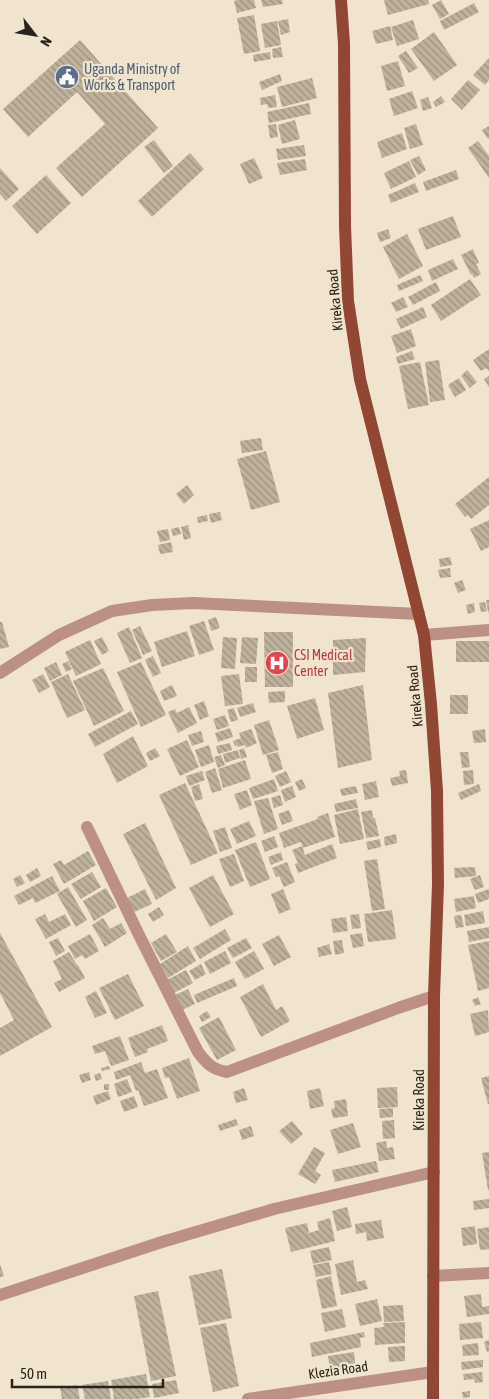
<svg xmlns="http://www.w3.org/2000/svg" width="489" height="1399" font-family="'Asap Condensed',sans-serif">
	<style>
		.building { fill: url(#building-back-hatch) }
		.lines { fill: none; stroke-linecap: round; stroke-linejoin: round }
		.minor { stroke: #bc9085; stroke-width: 12 }
		.major { stroke: #924634; stroke-width: 12 }
		.labels { text-anchor: middle; stroke-width: 4.5; stroke-linejoin: round; paint-order: stroke }
		.service-label { font-size: 14px; fill: #4e5e75; stroke: #f1e4ce; text-anchor: start }
		.street-label { font-size: 14px; fill: #28231b; stroke: #f1e4ce }
		.health-label { font-size: 14px; fill: #be3a42; stroke: #f1e4ce; text-anchor: start }
	</style>
	<defs>
		<pattern id="building-back-hatch" width="6" height="6" patternUnits="userSpaceOnUse" patternTransform="scale(1.25)"><rect width="6" height="6" fill="#bfb29d"/><path d="M-1 5l2 2M0 0l6 6M5-1l2 2" fill="none" stroke="#9b907f"/></pattern>
	</defs>
	<rect width="100%" height="100%" fill="#f1e4ce"/>
	<!-- building -->
	<g class="building">
		<polygon points="237,0 254,0 256,8 237,13 234,1"/>
		<polygon points="261,0 282,0 283,4 263,7"/>
		<polygon points="384,0 428,0 429,4 388,15"/>
		<polygon points="441,0 449,14 440,19 432,5"/>
		<polygon points="474,3 479,12 444,30 440,21"/>
		<polygon points="254,15 260,51 244,54 237,18"/>
		<polygon points="288,19 290,32 281,35 278,21"/>
		<polygon points="413,20 419,39 397,46 391,27"/>
		<polygon points="277,21 281,45 265,48 261,24"/>
		<polygon points="390,26 393,40 376,44 372,31"/>
		<polygon points="434,32 457,65 434,81 411,49"/>
		<polygon points="80,40 158,128 82,197 56,168 105,124 77,92 28,137 3,109"/>
		<polygon points="281,47 283,57 273,58 272,49"/>
		<polygon points="406,51 418,68 409,73 398,56"/>
		<polygon points="270,52 271,59 254,62 253,55"/>
		<polygon points="489,58 489,80 485,85 473,75"/>
		<polygon points="398,61 405,86 387,91 381,66"/>
		<polygon points="280,74 282,81 262,90 259,82"/>
		<polygon points="312,78 317,98 282,107 277,87"/>
		<polygon points="468,80 480,90 462,110 451,99"/>
		<polygon points="412,91 418,108 394,116 389,99"/>
		<polygon points="275,95 277,107 268,108 267,104 261,105 260,98"/>
		<polygon points="441,96 445,102 436,107 433,102"/>
		<polygon points="428,97 432,108 423,111 420,100"/>
		<polygon points="309,103 311,114 269,123 267,112"/>
		<polygon points="295,120 300,139 282,144 278,125"/>
		<polygon points="276,124 278,137 270,138 268,125"/>
		<polygon points="416,124 423,145 410,149 404,128"/>
		<polygon points="489,126 489,138 488,139 482,130"/>
		<polygon points="402,133 407,149 382,158 377,142"/>
		<polygon points="154,140 173,166 164,173 144,147"/>
		<polygon points="478,141 489,156 489,178 468,148"/>
		<polygon points="304,145 306,156 278,160 276,149"/>
		<polygon points="190,153 204,169 152,217 138,201"/>
		<polygon points="419,156 426,170 418,175 410,160"/>
		<polygon points="254,158 263,178 249,184 240,164"/>
		<polygon points="305,159 307,170 280,175 277,163"/>
		<polygon points="409,161 416,177 391,189 384,173"/>
		<polygon points="0,168 19,189 6,201 0,194"/>
		<polygon points="456,170 459,179 426,191 423,182"/>
		<polygon points="46,175 71,203 37,234 12,206"/>
		<polygon points="415,183 419,192 391,203 388,195"/>
		<polygon points="453,216 461,237 426,250 418,229"/>
		<polygon points="388,229 391,238 380,242 377,233"/>
		<polygon points="407,234 423,266 399,279 383,247"/>
		<polygon points="473,249 479,263 476,264 481,274 474,278 472,274 471,275 461,255"/>
		<polygon points="453,259 458,269 432,281 428,270"/>
		<polygon points="420,275 423,281 399,291 397,285"/>
		<polygon points="470,279 481,295 441,321 431,305"/>
		<polygon points="436,282 440,291 413,305 408,297"/>
		<polygon points="403,297 408,307 396,312 391,303"/>
		<polygon points="423,307 427,317 401,329 396,319"/>
		<polygon points="411,329 416,346 397,353 391,336"/>
		<polygon points="489,349 489,371 486,368 481,371 473,360"/>
		<polygon points="412,351 415,359 398,364 396,357"/>
		<polygon points="439,360 445,400 430,402 425,362"/>
		<polygon points="420,362 429,405 408,409 399,366"/>
		<polygon points="467,370 477,382 470,388 461,376"/>
		<polygon points="489,376 489,387 484,379"/>
		<polygon points="459,378 466,390 455,397 448,385"/>
		<polygon points="261,438 263,450 242,453 240,441"/>
		<polygon points="266,451 280,502 251,510 237,459"/>
		<polygon points="489,477 489,505 471,519 468,515 465,517 455,504"/>
		<polygon points="187,485 194,495 184,504 176,494"/>
		<polygon points="220,512 222,520 211,523 209,514"/>
		<polygon points="207,515 208,521 198,523 197,517"/>
		<polygon points="489,520 489,547 481,551 470,529"/>
		<polygon points="188,525 191,538 184,540 181,527"/>
		<polygon points="179,527 181,534 173,536 171,529"/>
		<polygon points="168,529 170,540 160,542 157,531"/>
		<polygon points="171,542 173,552 160,554 158,545"/>
		<polygon points="450,557 452,565 440,567 439,559"/>
		<polygon points="450,568 451,577 440,578 438,570"/>
		<polygon points="462,580 466,590 458,593 454,583"/>
		<polygon points="486,600 489,600 489,612 488,612"/>
		<polygon points="485,602 487,611 481,612 479,603"/>
		<polygon points="474,603 475,612 468,614 466,605"/>
		<polygon points="216,617 220,628 211,631 208,620"/>
		<polygon points="204,621 214,650 199,655 189,626"/>
		<polygon points="0,622 2,622 9,647 0,649"/>
		<polygon points="140,626 152,651 143,655 132,630"/>
		<polygon points="129,627 142,658 130,663 117,633"/>
		<polygon points="187,631 195,656 162,667 154,642"/>
		<polygon points="264,632 293,632 293,687 265,687"/>
		<polygon points="102,637 109,651 102,655 94,641"/>
		<polygon points="223,637 237,638 235,669 221,668"/>
		<polygon points="242,637 258,638 256,664 240,663"/>
		<polygon points="366,638 365,672 333,675 333,640"/>
		<polygon points="90,640 101,664 76,676 65,652"/>
		<rect x="456" y="641" width="33" height="21"/>
		<polygon points="153,656 161,673 153,677 145,660"/>
		<polygon points="68,661 72,669 66,672 62,664"/>
		<polygon points="56,662 62,675 50,681 44,668"/>
		<polygon points="141,662 166,715 141,727 117,672"/>
		<rect x="245" y="667" width="12" height="15"/>
		<polygon points="103,668 124,711 94,726 73,681"/>
		<polygon points="43,674 50,687 39,693 32,680"/>
		<polygon points="68,674 85,710 67,718 51,682"/>
		<polygon points="239,674 243,704 225,706 221,676"/>
		<polygon points="172,685 177,696 164,701 160,691"/>
		<polygon points="363,685 372,760 338,768 328,693"/>
		<polygon points="285,691 285,702 269,703 268,692"/>
		<rect x="450" y="695" width="18" height="19"/>
		<polygon points="315,698 324,730 297,739 287,706"/>
		<polygon points="204,701 209,716 200,720 194,705"/>
		<polygon points="253,703 256,712 240,717 237,708"/>
		<polygon points="189,707 197,723 178,733 168,712 175,709 177,713"/>
		<polygon points="234,708 238,720 231,722 227,710"/>
		<polygon points="131,711 138,724 95,747 88,734"/>
		<polygon points="225,715 229,726 217,730 213,719"/>
		<polygon points="269,720 279,750 263,755 254,725"/>
		<polygon points="230,728 233,737 218,742 215,733"/>
		<polygon points="251,729 257,743 246,748 245,745 238,747 237,745 235,746 233,741 241,738 239,733"/>
		<polygon points="485,729 486,742 474,743 472,731"/>
		<polygon points="201,731 204,742 192,746 188,735"/>
		<polygon points="133,736 148,766 117,783 103,754"/>
		<polygon points="187,740 199,767 180,776 167,749"/>
		<polygon points="230,743 232,750 218,754 216,746"/>
		<polygon points="209,745 214,762 201,767 195,750"/>
		<polygon points="155,748 160,756 150,761 146,753"/>
		<polygon points="244,748 247,757 241,759 239,750"/>
		<polygon points="238,750 240,758 225,763 223,754"/>
		<polygon points="278,752 283,769 272,773 266,755"/>
		<polygon points="460,752 468,752 470,767 462,768"/>
		<polygon points="221,755 225,765 218,768 214,757"/>
		<polygon points="245,760 251,779 223,788 218,769"/>
		<polygon points="215,768 222,790 212,793 205,772"/>
		<polygon points="406,770 408,783 392,786 390,778 400,776 399,771"/>
		<polygon points="473,770 474,784 464,785 463,771"/>
		<polygon points="202,771 205,780 189,786 186,776"/>
		<polygon points="286,771 291,782 280,787 275,776"/>
		<polygon points="274,779 278,791 253,799 249,788"/>
		<polygon points="302,779 306,788 299,791 295,782"/>
		<polygon points="376,781 379,797 365,800 362,784"/>
		<polygon points="185,783 218,853 191,865 159,795"/>
		<polygon points="199,784 203,799 195,801 191,787"/>
		<polygon points="479,784 481,791 461,800 458,793"/>
		<polygon points="292,786 296,797 285,802 281,790"/>
		<polygon points="356,786 358,793 342,796 340,789"/>
		<polygon points="247,790 252,805 240,810 234,794"/>
		<polygon points="280,795 283,805 274,808 271,798"/>
		<polygon points="268,798 278,829 264,834 254,801"/>
		<polygon points="356,799 358,808 336,812 334,804"/>
		<polygon points="358,809 364,839 340,844 334,815"/>
		<polygon points="289,810 293,821 282,825 278,814"/>
		<polygon points="372,810 373,818 375,818 379,836 366,838 361,812"/>
		<polygon points="328,813 335,837 303,848 301,842 284,848 279,833 318,819 317,817"/>
		<polygon points="249,821 256,836 237,844 230,829"/>
		<polygon points="145,823 176,888 156,900 123,834"/>
		<polygon points="225,827 232,848 220,852 213,831"/>
		<polygon points="396,834 397,843 385,846 384,837"/>
		<polygon points="274,836 278,847 265,852 261,841"/>
		<polygon points="380,839 381,847 368,850 366,842"/>
		<polygon points="256,842 270,879 250,887 235,850"/>
		<polygon points="332,844 337,858 298,873 295,864 298,863 292,850 302,846 305,855"/>
		<polygon points="88,851 96,865 64,884 53,864 61,860 64,865"/>
		<polygon points="281,852 283,860 271,865 268,857"/>
		<polygon points="234,854 244,881 230,887 219,859"/>
		<polygon points="377,859 385,909 372,911 364,861"/>
		<polygon points="287,862 295,882 284,887 279,876 276,877 272,868"/>
		<polygon points="475,867 476,876 455,878 454,868"/>
		<polygon points="37,868 41,876 30,882 26,875"/>
		<polygon points="92,872 101,887 81,899 71,884"/>
		<polygon points="20,875 25,883 17,887 13,879"/>
		<polygon points="213,875 234,914 210,927 189,888"/>
		<polygon points="480,875 484,887 475,890 470,879"/>
		<polygon points="52,876 60,891 35,903 33,898 19,905 14,896"/>
		<polygon points="68,887 87,920 76,927 57,894"/>
		<polygon points="106,888 117,907 94,921 83,901"/>
		<polygon points="145,889 152,904 134,912 127,898"/>
		<polygon points="283,889 291,909 279,914 271,894"/>
		<polygon points="489,889 489,899 478,903 475,894"/>
		<polygon points="474,896 476,908 456,912 454,899"/>
		<polygon points="159,907 164,915 153,922 148,914"/>
		<polygon points="392,910 396,939 368,942 364,914"/>
		<polygon points="483,911 485,923 466,926 464,915"/>
		<polygon points="45,914 49,922 65,914 71,925 46,939 35,919"/>
		<polygon points="359,914 361,928 352,929 350,915"/>
		<polygon points="461,915 464,927 456,928 454,916"/>
		<polygon points="346,917 348,931 333,933 331,919"/>
		<polygon points="103,918 110,929 121,923 127,933 105,947 92,925"/>
		<polygon points="489,927 489,938 469,942 467,931"/>
		<polygon points="225,929 231,940 200,959 193,948"/>
		<polygon points="0,933 52,1027 0,1056 0,1028 14,1020 0,993"/>
		<polygon points="362,933 364,946 353,948 350,935"/>
		<polygon points="90,934 99,951 85,959 82,955 75,959 68,946"/>
		<polygon points="166,934 177,952 161,961 151,943"/>
		<polygon points="279,935 291,957 274,966 262,944"/>
		<polygon points="58,938 65,951 56,956 49,942"/>
		<polygon points="246,938 252,948 233,958 227,948"/>
		<polygon points="342,940 344,953 335,955 333,941"/>
		<polygon points="489,941 489,988 478,991 468,945"/>
		<polygon points="329,944 332,954 319,957 317,948"/>
		<polygon points="188,946 196,961 168,978 160,964"/>
		<polygon points="225,951 231,963 210,974 204,962"/>
		<polygon points="254,951 264,969 245,979 235,962"/>
		<polygon points="69,952 77,965 78,965 85,978 59,992 54,983 62,979 53,961"/>
		<polygon points="201,964 206,974 195,980 189,971"/>
		<polygon points="186,970 193,983 172,994 165,981"/>
		<polygon points="128,974 144,1006 115,1020 99,988"/>
		<polygon points="234,978 237,986 197,1003 194,995"/>
		<polygon points="263,984 276,1010 282,1006 290,1021 261,1037 240,997"/>
		<polygon points="188,989 195,1004 182,1010 175,995"/>
		<polygon points="96,991 107,1013 95,1018 85,997"/>
		<polygon points="478,997 481,1004 475,1006 472,1000"/>
		<polygon points="488,1010 489,1032 475,1036 470,1014"/>
		<polygon points="207,1011 211,1017 202,1022 199,1016"/>
		<polygon points="219,1017 236,1050 217,1060 199,1028"/>
		<polygon points="162,1025 168,1041 147,1049 148,1052 135,1057 128,1038"/>
		<polygon points="120,1036 129,1060 111,1066 105,1051 95,1054 92,1046"/>
		<polygon points="189,1058 200,1091 177,1099 169,1077 165,1078 162,1068"/>
		<polygon points="141,1062 145,1073 157,1069 168,1098 144,1106 138,1090 136,1091 130,1075 116,1080 114,1072"/>
		<polygon points="109,1066 110,1069 102,1071 101,1068"/>
		<polygon points="89,1072 91,1080 82,1083 79,1075"/>
		<polygon points="100,1073 102,1079 96,1081 94,1075"/>
		<polygon points="489,1076 489,1104 488,1104 481,1078"/>
		<polygon points="127,1079 132,1092 118,1097 114,1084"/>
		<rect x="104" y="1084" width="5" height="6"/>
		<polygon points="397,1087 398,1107 378,1108 377,1088"/>
		<polygon points="244,1088 248,1100 236,1103 233,1092"/>
		<polygon points="320,1088 324,1106 310,1109 307,1091"/>
		<polygon points="108,1091 111,1099 96,1105 93,1096"/>
		<polygon points="134,1096 138,1107 124,1112 120,1101"/>
		<polygon points="346,1099 348,1116 333,1118 331,1109 335,1108 334,1101"/>
		<polygon points="393,1108 393,1117 380,1118 379,1109"/>
		<polygon points="236,1119 238,1125 220,1131 218,1125"/>
		<polygon points="394,1120 395,1138 383,1139 382,1121"/>
		<polygon points="292,1121 303,1134 291,1144 279,1131"/>
		<polygon points="353,1123 361,1147 338,1154 330,1130"/>
		<polygon points="251,1126 254,1136 242,1140 239,1130"/>
		<polygon points="386,1141 387,1148 393,1147 395,1159 379,1161 376,1143"/>
		<polygon points="314,1147 325,1153 315,1171 321,1175 315,1184 298,1174"/>
		<polygon points="489,1152 489,1190 488,1190 482,1153"/>
		<polygon points="376,1161 379,1172 335,1182 332,1170"/>
		<polygon points="489,1199 489,1208 474,1210 473,1201"/>
		<polygon points="347,1207 352,1227 337,1231 332,1211"/>
		<polygon points="330,1218 335,1241 291,1252 285,1228 307,1223 309,1233 319,1230 317,1222"/>
		<polygon points="381,1220 384,1238 367,1241 366,1232 356,1234 355,1224"/>
		<polygon points="475,1226 477,1244 463,1246 461,1228"/>
		<polygon points="489,1227 489,1249 480,1250 477,1229"/>
		<polygon points="329,1247 332,1260 313,1264 310,1251"/>
		<polygon points="353,1260 357,1282 365,1280 368,1289 341,1295 335,1264"/>
		<polygon points="329,1262 332,1274 316,1277 313,1265"/>
		<polygon points="0,1264 4,1276 0,1277"/>
		<polygon points="222,1269 232,1318 199,1325 189,1276"/>
		<polygon points="331,1276 337,1306 322,1309 316,1280"/>
		<polygon points="158,1291 176,1376 151,1381 134,1296"/>
		<polygon points="481,1294 482,1307 489,1306 489,1314 467,1317 464,1296"/>
		<polygon points="377,1299 382,1321 360,1326 355,1304"/>
		<polygon points="403,1305 404,1321 384,1322 383,1306"/>
		<polygon points="342,1309 346,1327 325,1332 321,1313"/>
		<polygon points="405,1322 405,1343 375,1345 374,1328 384,1327 383,1323"/>
		<polygon points="481,1322 483,1338 460,1340 459,1324"/>
		<polygon points="226,1323 239,1386 213,1392 200,1328"/>
		<polygon points="364,1332 365,1337 360,1338 361,1347 312,1357 310,1343"/>
		<polygon points="489,1340 489,1351 487,1352 484,1342"/>
		<polygon points="478,1343 479,1355 463,1356 462,1345"/>
		<polygon points="405,1346 405,1361 389,1362 388,1347"/>
		<polygon points="354,1352 356,1373 331,1376 328,1356"/>
		<polygon points="483,1360 483,1367 462,1370 461,1362"/>
		<polygon points="482,1372 483,1382 475,1383 474,1379 464,1380 463,1374"/>
		<polygon points="146,1374 150,1397 136,1399 114,1399 111,1380"/>
		<polygon points="176,1380 179,1393 154,1398 152,1384"/>
		<polygon points="108,1381 111,1399 85,1399 82,1385"/>
		<polygon points="77,1385 80,1399 62,1399 60,1388"/>
		<polygon points="470,1391 470,1397 463,1398 462,1392"/>
	</g>
	<g class="lines">
		<!-- minor -->
		<g class="minor">
			<polyline points="424,635 489,630"/>
			<polyline points="0,673 59,635 112,611 152,605 193,603 419,614"/>
			<path d="M87 827 139 935 198 1052C208 1065 212 1069 227 1072L398 1008 434 996"/>
			<polyline points="433,1276 489,1273"/>
			<polyline points="0,1295 162,1242 274,1209 434,1172"/>
			<polyline points="248,1399 433,1372"/>
		</g>
		<!-- major -->
		<polyline class="major" points="341,0 344,44 345,226 348,301 360,379 424,635 431,704 437,791 438,884 434,996 433,1399"/>
	</g>
	<!-- icons -->
	<defs>
		<g id="civic-disc" transform="scale(1.25)"><circle r="9.5" fill="#5c6f8a" stroke="#f1e4ce"/><path d="M-.6-6.5H3V-4.5H.6V-3L4-1V1h2V6H-6V1h2V-1L-.6-3ZM-1.2 2.5V6h2.4V2.5Z" fill="#fff"/></g>
		<g id="hospital-disc" transform="scale(1.25)"><circle r="9.5" fill="#e0444e" stroke="#f1e4ce"/><path d="M-5-5h3v3.5h4V-5h3V5h-3V1.5h-4V5h-3Z" fill="#fff"/></g>
	</defs>
	<g fill-rule="evenodd">
		<use href="#civic-disc" x="67" y="77"/>
		<use href="#hospital-disc" x="277" y="663"/>
	</g>
	<g class="labels">
		<!-- service labels -->
		<g class="service-label">
			<text x="84" y="74">Uganda Ministry of<tspan x="84" dy="16">Works &amp; Transport</tspan></text>
		</g>
		<!-- street labels -->
		<g class="street-label">
			<text transform="translate(335 300) rotate(-95)" y="5">Kireka Road</text>
			<text transform="translate(415 696) rotate(-95)" y="5">Kireka Road</text>
			<text transform="translate(419 1100) rotate(-90)" y="5">Kireka Road</text>
			<text transform="translate(338 1370) rotate(-8)" y="5">Klezia Road</text>
		</g>
		<!-- health labels -->
		<g class="health-label">
			<text x="294" y="660">CSI Medical<tspan x="294" dy="16">Center</tspan></text>
		</g>
	</g>
	<!-- north arrow -->
	<g transform="translate(35 35) rotate(121)" stroke="#f1e4ce" stroke-width="4" paint-order="stroke">
	<path d="M0-4L9 19L0 12L-9 19Z" fill="#28231b"/>
	<text y="-8" font-size="14" font-weight="bold" text-anchor="middle" fill="#28231b">N</text>
	</g>
	<!-- scale -->
	<path d="M12 1379v8h151v-8" fill="none" stroke="#28231b" stroke-width="2.5"/>
	<text x="20" y="1379" font-size="15" fill="#28231b" stroke="#f1e4ce" stroke-width="4" paint-order="stroke">50 m</text>
</svg>
